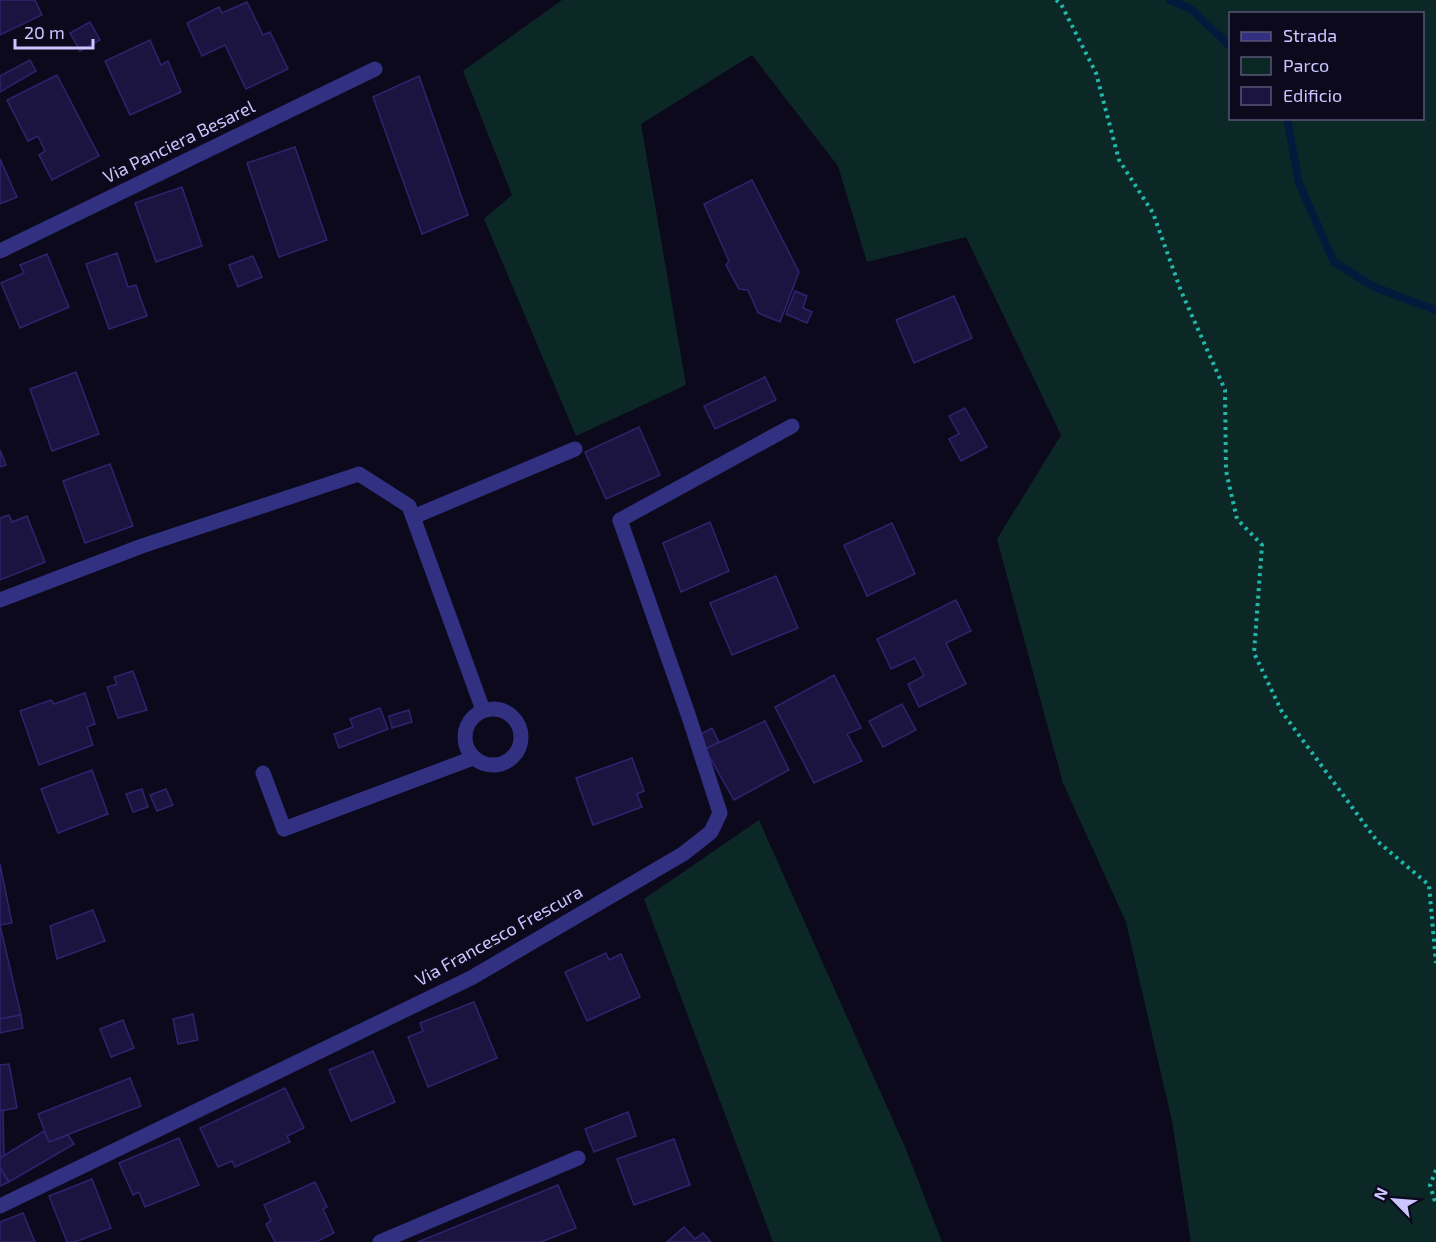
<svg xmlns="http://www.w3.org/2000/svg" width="1436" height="1242" font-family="'Exo 2',sans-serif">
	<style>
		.green { fill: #0c2826; fill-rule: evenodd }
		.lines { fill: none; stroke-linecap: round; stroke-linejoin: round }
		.stream { stroke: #041a3c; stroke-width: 8 }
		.building { fill: #1c1440; stroke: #30236e; stroke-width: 1.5 }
		.path { stroke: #21b8ab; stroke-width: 4; stroke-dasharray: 3 4.5; stroke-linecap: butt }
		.service { stroke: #313081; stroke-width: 15 }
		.minor { stroke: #313081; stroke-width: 15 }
		.labels { text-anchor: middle; stroke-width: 6; stroke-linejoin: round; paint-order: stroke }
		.street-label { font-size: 18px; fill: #cbc6ff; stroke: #0c091d }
	</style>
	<rect width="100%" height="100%" fill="#0c091d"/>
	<!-- green -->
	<g class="green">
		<path d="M562 0H1436V1242H1191L1172 1121 1126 922 1063 783 997 539 1061 435 966 237 867 262 838 166 752 55 641 124 686 385 576 436 484 219 512 195 463 71ZM1230 14H1422V118H1230Z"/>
		<polygon points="759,820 905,1147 942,1242 773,1242 644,899"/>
	</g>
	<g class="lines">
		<!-- stream -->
		<g class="stream">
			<polyline points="1170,0 1191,9 1230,46"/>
			<polyline points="1287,118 1299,183 1334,262 1374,287 1436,310"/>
		</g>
	</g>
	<!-- building -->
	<g class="building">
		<polygon points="0,0 35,0 42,15 0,35"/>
		<polygon points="247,2 263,35 270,32 288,69 246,89 225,45 202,56 187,23 219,7 222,13"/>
		<polygon points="90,22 100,40 80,51 70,33"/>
		<polygon points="150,40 161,65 168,61 181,92 130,115 105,61"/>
		<polygon points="30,60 36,71 0,92 0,76"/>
		<polygon points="57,75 99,156 52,180 39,155 45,151 38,136 28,141 7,100"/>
		<polygon points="419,76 468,215 422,234 373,97"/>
		<polygon points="295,147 327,240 279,257 247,163"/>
		<polygon points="0,159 17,197 0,204"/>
		<polygon points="752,180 799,272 780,322 758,313 748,290 739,289 726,265 729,261 704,204"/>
		<polygon points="182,187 202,246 156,262 135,203"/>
		<polygon points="117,253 128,287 136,285 147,316 109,329 86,264"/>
		<polygon points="47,254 69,307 20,328 1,283 24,273 20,265"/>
		<polygon points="253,256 262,277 238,287 229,265"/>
		<polygon points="795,291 807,296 803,308 812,312 807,323 786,314"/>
		<polygon points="954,296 972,338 914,363 896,320"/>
		<polygon points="76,372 99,434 52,451 30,389"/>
		<polygon points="765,377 776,400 715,429 704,406"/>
		<polygon points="965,408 987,447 961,461 949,439 959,434 949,416"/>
		<polygon points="639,427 660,475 606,499 585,452"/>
		<polygon points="0,450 6,465 0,467"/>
		<polygon points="110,464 133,526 85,543 63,481"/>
		<polygon points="9,515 12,522 27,516 45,562 0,580 0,518"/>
		<polygon points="710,522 729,571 681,592 663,543"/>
		<polygon points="892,523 915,574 867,596 844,545"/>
		<polygon points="776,576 798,628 732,655 710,603"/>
		<polygon points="956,600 971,631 946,643 966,684 919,707 908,684 924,676 915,658 891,669 877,639"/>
		<polygon points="133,671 147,710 118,718 107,687 117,684 114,677"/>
		<polygon points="834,675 861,728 847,734 862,761 814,783 775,707"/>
		<polygon points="85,693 95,724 87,727 93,745 39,765 20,711 51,700 54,704"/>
		<polygon points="902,704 916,730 883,747 869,721"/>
		<polygon points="380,708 388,729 339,748 334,734 353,727 350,719"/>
		<polygon points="409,710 412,722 392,728 389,716"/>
		<polygon points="765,721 789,770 734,800 705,749"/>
		<polygon points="712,728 719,742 705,749 699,735"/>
		<polygon points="632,758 644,791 637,794 642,807 593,825 576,778"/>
		<polygon points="92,770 108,814 58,833 41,789"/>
		<polygon points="142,789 148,807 133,812 126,794"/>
		<polygon points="166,789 173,805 157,811 150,795"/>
		<polygon points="0,864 12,923 0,925"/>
		<polygon points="93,910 105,941 57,959 50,926"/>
		<polygon points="0,925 21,1015 0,1019"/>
		<polygon points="606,953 609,960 621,954 640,997 587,1021 565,972"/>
		<polygon points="474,1002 497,1058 428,1087 408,1037 423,1031 420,1023"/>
		<polygon points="193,1014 198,1040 178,1044 173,1019"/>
		<polygon points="21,1015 23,1028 0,1033 0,1019"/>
		<polygon points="123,1020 134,1048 111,1057 100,1029"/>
		<polygon points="373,1051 395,1102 351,1121 329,1070"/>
		<polygon points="9,1064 17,1108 0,1111 0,1065"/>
		<polygon points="130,1078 141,1106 49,1142 38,1114"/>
		<polygon points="285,1088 304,1128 287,1136 290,1142 235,1167 232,1161 218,1167 200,1128"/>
		<polygon points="3,1110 4,1156 0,1158 0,1111"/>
		<polygon points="628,1112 636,1136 594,1152 585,1129"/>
		<polygon points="44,1131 49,1142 68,1135 74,1144 9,1182 0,1168 0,1158"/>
		<polygon points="179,1138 199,1185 145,1207 139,1192 133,1195 119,1163"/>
		<polygon points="674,1139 690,1185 634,1205 617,1159"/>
		<polygon points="0,1168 9,1182 0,1186"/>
		<polygon points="92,1179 111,1228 75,1242 67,1242 49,1196"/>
		<polygon points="315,1182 327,1207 323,1209 334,1233 316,1242 275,1242 266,1224 271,1221 264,1205"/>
		<polygon points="558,1185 576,1228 541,1242 418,1242"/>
		<polygon points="23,1213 35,1242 0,1242 0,1222"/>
		<polygon points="684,1227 695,1239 703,1233 711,1242 667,1242"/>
	</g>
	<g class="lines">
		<!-- path -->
		<g class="path">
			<polyline points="1056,0 1061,4 1096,73 1119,160 1153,213 1181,291 1225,390 1226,471 1237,519 1262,545 1254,653 1282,712 1377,841 1429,885 1436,963"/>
			<polyline points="1436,1170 1430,1185 1436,1205"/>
		</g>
		<!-- service -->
		<g class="service">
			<polyline points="620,520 792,426"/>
			<polyline points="263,773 284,829"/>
		</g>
		<!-- minor -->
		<g class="minor">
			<polyline points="0,251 375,69"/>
			<polyline points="413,517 575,449"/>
			<polyline points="0,600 142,546 359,474 409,506 483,710"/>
			<circle cx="493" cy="737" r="28"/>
			<polyline points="284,829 473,758"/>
			<polyline points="0,1206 471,978 683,854 711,832 720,813 689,717 620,520"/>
			<polyline points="380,1242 578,1158"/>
		</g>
	</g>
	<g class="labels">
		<!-- street labels -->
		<g class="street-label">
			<text transform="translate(179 142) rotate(-26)" y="6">Via Panciera Besarel</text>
			<text transform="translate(499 936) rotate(-29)" y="6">Via Francesco Frescura</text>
		</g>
	</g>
	<!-- legend -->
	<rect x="1229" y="12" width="195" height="108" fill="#0c091d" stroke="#585577" stroke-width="1.5"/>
	<rect x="1241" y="32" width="30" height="9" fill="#313081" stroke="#585577" stroke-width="1.5"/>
	<text x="1283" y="42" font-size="18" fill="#cbc6ff">Strada</text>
	<rect x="1241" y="57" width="30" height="18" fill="#0c2826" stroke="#585577" stroke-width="1.5"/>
	<text x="1283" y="72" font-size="18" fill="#cbc6ff">Parco</text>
	<rect x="1241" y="87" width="30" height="18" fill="#1c1440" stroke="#585577" stroke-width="1.5"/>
	<text x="1283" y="102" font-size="18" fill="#cbc6ff">Edificio</text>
	<!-- north arrow -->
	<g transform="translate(1394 1200) rotate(295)" stroke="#0c091d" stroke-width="4.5" paint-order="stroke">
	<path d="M0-4.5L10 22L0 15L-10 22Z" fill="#cbc6ff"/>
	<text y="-9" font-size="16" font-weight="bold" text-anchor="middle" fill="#cbc6ff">N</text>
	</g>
	<!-- scale -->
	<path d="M15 39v9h78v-9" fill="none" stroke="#cbc6ff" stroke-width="3"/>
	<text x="24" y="39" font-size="18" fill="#cbc6ff" stroke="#0c091d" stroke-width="4.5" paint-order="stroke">20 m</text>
</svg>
